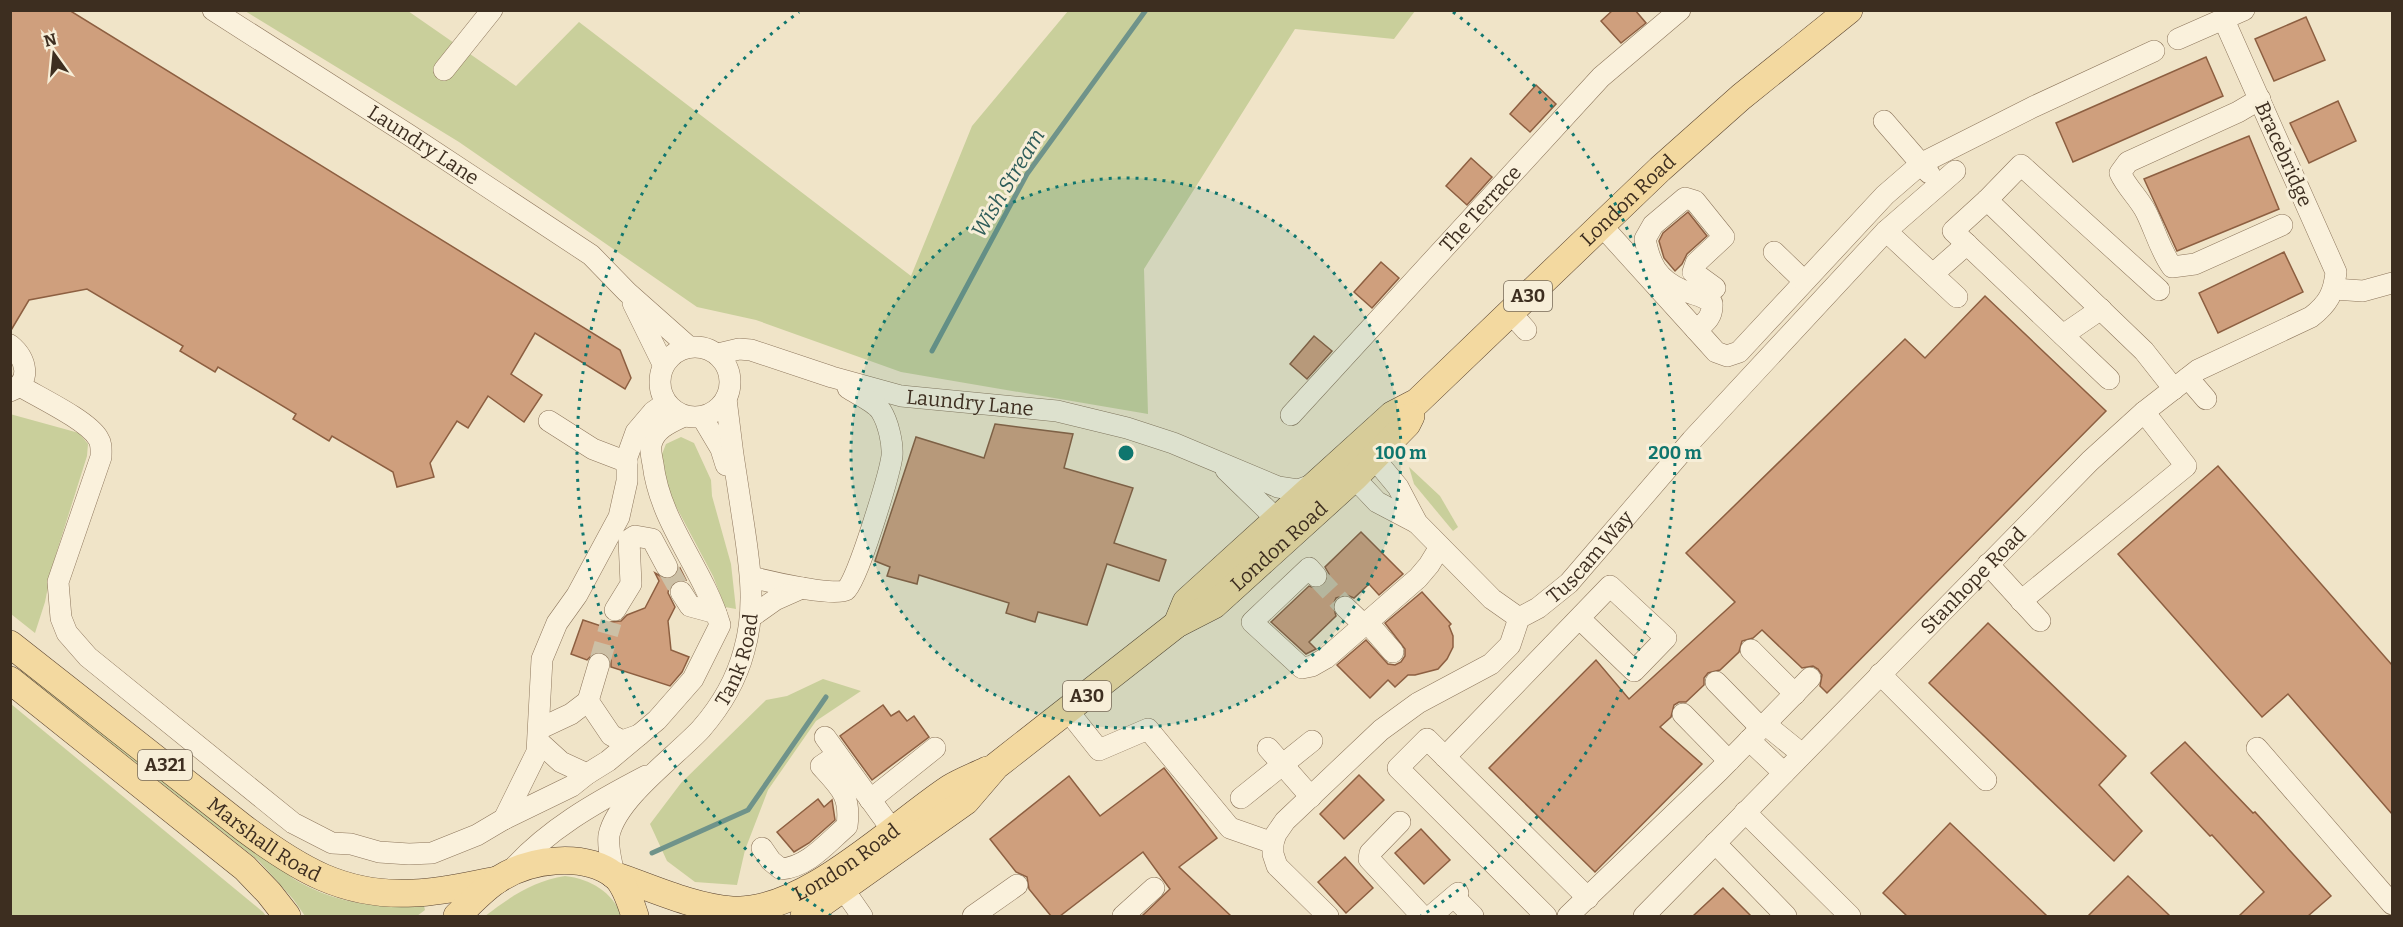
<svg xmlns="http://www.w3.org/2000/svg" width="2403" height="927" font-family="Bitter,serif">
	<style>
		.green { fill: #c9cf9b }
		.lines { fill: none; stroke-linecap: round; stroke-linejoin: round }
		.stream { stroke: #6f938a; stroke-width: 5 }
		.building { fill: #cf9f7d; stroke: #8d5f41; stroke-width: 1.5 }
		.minor-tunnel { stroke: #ccc0a6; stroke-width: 21; stroke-dasharray: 21 10; stroke-linecap: butt }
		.minor-casing { stroke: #8d765c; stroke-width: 22 }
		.major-casing { stroke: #5b4430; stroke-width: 28 }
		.minor { stroke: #faf1dc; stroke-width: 21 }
		.major { stroke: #f3d9a0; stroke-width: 27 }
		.ring { fill: none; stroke: #0f766e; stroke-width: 3; stroke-dasharray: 3 6 }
		.labels { text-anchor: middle; stroke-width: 6; stroke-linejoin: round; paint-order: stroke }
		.shield { fill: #f7eed8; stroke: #756857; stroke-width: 1.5 }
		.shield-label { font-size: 18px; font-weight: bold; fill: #3d2e20 }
		.street-label { font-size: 20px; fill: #3d2e20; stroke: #f7eed8 }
		.water-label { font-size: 21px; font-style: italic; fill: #2f5d5a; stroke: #f7eed8 }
		.centre { fill: #0f766e; stroke: #f7eed8; stroke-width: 3 }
		.ring-label { font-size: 18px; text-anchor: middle; font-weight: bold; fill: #0f766e; stroke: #f7eed8; stroke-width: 6; stroke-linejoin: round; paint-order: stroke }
	</style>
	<rect width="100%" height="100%" fill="#f0e4c8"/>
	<!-- green -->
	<g class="green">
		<polygon points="245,11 408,11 516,86 579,22 911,276 972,126 1068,11 1415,11 1394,39 1295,29 1144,269 1148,414 901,372 756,320 697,307 459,142"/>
		<polygon points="10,414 79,433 88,444 87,456 52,567 45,602 35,633 11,614"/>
		<polygon points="681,437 694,443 711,480 712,496 731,564 736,609 725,607 713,576 671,497 660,459 666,444"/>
		<polygon points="1409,467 1440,496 1458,527 1453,531 1414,484"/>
		<path d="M23 667 294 879C334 903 378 909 424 906L425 910 417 916H305L293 899 259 861 21 671Z"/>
		<polygon points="823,679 861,691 816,721 768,790 745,850 737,885 695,882 667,861 650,824 681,783 766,700 787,696"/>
		<polygon points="11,704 263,912 266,916 11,916"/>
		<path d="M565 876C591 879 612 892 622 916H485C510 897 533 881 565 876Z"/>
	</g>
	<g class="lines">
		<!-- stream -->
		<g class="stream">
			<polyline points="932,351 1027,174 1146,10"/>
			<polyline points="652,853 748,810 826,697"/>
		</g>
	</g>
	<!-- building -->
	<g class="building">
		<polygon points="10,10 69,10 620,350 631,378 625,389 535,333 511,374 542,395 524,422 488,396 468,428 457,421 430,463 434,477 397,487 393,472 332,436 329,441 293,419 296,414 218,367 215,372 180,351 183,346 87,289 29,300 10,332"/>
		<polygon points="1613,10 1635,10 1646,23 1621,43 1601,21"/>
		<polygon points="2306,17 2325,60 2274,81 2255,39"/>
		<polygon points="2206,57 2223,96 2073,162 2056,123"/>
		<polygon points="1536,85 1556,104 1530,132 1510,114"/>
		<polygon points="2338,101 2356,141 2309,163 2290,123"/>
		<polygon points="2249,136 2279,209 2177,251 2144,179"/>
		<polygon points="1471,158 1492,177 1467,205 1446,186"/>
		<polygon points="1688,212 1707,236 1687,254 1682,264 1675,271 1664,258 1659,241 1663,233"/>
		<polygon points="2284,252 2303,292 2218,333 2199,293"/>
		<polygon points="1381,262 1399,278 1372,308 1354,292"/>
		<polygon points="1985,296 2106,411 1827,693 1820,686 1822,675 1818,669 1813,666 1802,668 1762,630 1753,638 1742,641 1739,652 1720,670 1708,673 1704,678 1704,685 1686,702 1679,702 1674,705 1671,717 1660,727 1702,764 1595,872 1489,768 1596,660 1629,699 1735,602 1686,553 1905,339 1925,358"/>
		<polygon points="1314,336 1332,351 1307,379 1290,364"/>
		<polygon points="995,424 1073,434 1064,468 1133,488 1114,543 1166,560 1159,581 1107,564 1087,625 1038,612 1035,622 1006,613 1009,603 919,575 917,584 887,576 890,567 875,561 916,437 984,458"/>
		<polygon points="2218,466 2392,665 2392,814 2288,694 2262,717 2118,554"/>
		<polygon points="1361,532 1403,574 1379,595 1369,584 1354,598 1347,595 1336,598 1333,605 1336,616 1309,642 1316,649 1306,654 1271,622 1309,586 1318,589 1325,585 1329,574 1325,567"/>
		<polygon points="680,568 686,580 675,581 669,587 668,593 675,607 668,621 671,650 689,657 682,672 670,686 611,667 611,660 603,652 595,652 587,660 571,654 583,620 601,626 611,622 621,621 627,615 645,608 659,581 655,573 667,580 674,578"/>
		<polygon points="1422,592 1451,624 1449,626 1453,636 1453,647 1447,659 1438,669 1415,675 1408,675 1395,687 1388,680 1370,698 1337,665 1366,640 1388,664 1395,665 1401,662 1405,656 1405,649 1385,623"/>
		<polygon points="1988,623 2126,756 2099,785 2142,831 2114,861 1929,683"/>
		<polygon points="883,705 891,716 899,711 907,721 914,716 929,737 872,780 840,736"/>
		<polygon points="2185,742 2253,813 2255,812 2331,896 2308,916 2239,916 2264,892 2212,835 2210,836 2151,773"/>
		<polygon points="1164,768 1217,838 1179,867 1231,916 1142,916 1170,889 1143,852 1060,916 1051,916 1029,889 1027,877 1016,872 990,839 1069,776 1100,816"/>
		<polygon points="1359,775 1384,800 1344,839 1320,814"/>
		<polygon points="818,799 824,807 832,800 835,820 809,843 794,852 777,832"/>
		<polygon points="1950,823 2047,916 1907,916 1883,893"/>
		<polygon points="1421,829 1450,860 1424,884 1395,853"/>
		<polygon points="1345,857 1373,888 1346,913 1318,882"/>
		<polygon points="2128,876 2170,916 2088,916"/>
		<polygon points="1723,888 1751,916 1693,916"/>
	</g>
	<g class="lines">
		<!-- minor-tunnel -->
		<g class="minor-tunnel">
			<polyline points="667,567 681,592"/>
			<polyline points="1316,576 1345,607"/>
			<polyline points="599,664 611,622"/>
		</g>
		<!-- minor casing -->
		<g class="minor-casing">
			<g id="minor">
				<path id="s1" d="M213 10 409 135 591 255 627 292 689 347"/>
				<polyline points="2178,39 2244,10"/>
				<polyline points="444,70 492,10"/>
				<path d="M2260 99 2238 112 2128 162 2120 173C2127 188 2139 198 2146 212 2155 230 2160 250 2172 267L2195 264 2282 225"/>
				<polyline points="1884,121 1929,173"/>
				<polyline points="1987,200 2144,351 2174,389"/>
				<polyline points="1602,226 1708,343 1716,352 1727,356 1739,352 1885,195 1922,163 2033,107 2154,51"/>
				<polyline points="1886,231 1957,297"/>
				<polyline points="1774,252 1804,281"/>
				<polyline points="1933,274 1967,244"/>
				<polyline points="2334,289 2363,291 2392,283"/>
				<polyline points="633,303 663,364"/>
				<polyline points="1511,313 1526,330"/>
				<path d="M1696 330C1706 322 1713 317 1712 303 1703 295 1693 295 1682 290 1657 279 1650 264 1645 239L1653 225 1685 198 1695 201 1724 237 1696 263 1693 272 1715 288"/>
				<polyline points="2063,335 2101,309"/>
				<path d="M10 345C26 358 33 382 10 391"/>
				<circle cx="695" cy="382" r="35"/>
				<path id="s2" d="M718 354 739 349 751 350 832 377 901 396 1057 411 1127 428 1173 443 1278 487 1298 490 1314 484"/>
				<polyline points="2188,378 2206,399"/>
				<polyline points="2109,379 1953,231 1987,200 2021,165 2159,290"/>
				<path d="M20 386C40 398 87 420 98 438 102 444 101 450 101 457L58 582 61 618 67 633 88 657 293 823 332 843 351 844 379 852 409 854 432 853 477 835 504 819 572 786 587 774 608 761 657 720 693 679 720 625C703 568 660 523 653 464 652 459 650 450 651 445 654 429 671 422 684 416"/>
				<path id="s3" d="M1291 415 1601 77 1680 10"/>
				<polyline points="702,417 721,449 726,465"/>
				<polyline points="549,421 593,449 627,462"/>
				<polyline points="1364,446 1398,487 1417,523 1492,599 1519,618"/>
				<polyline points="1344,467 1377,502 1417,523"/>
				<polyline points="1226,470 1288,530"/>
				<polyline points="1988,564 2040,621"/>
				<polyline points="1316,576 1309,568 1252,622 1302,668 1312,666 1326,658 1418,578 1429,565 1440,547"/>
				<path d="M751 577C767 581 834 597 846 590 857 583 890 472 892 456 893 443 888 422 881 411 875 402 857 394 848 388"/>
				<polyline points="681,592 690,606 716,613"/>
				<polyline points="2021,601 2186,466 2144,412"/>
				<polyline points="1345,607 1364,625"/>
				<polyline points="615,610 631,584 629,540 635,536 652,539 667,567"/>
				<polyline points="751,617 775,600 802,588"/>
				<polyline points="1367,622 1393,652"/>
				<polyline points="1751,650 1795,694"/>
				<polyline points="1880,674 1986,780"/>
				<polyline points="1716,682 1761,728"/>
				<polyline points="588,701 611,735 622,741 639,735"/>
				<polyline points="1068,711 1099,750 1148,729 1230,828 1273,843"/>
				<polyline points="1683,714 1729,761"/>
				<polyline points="1765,724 1802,754"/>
				<polyline points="539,729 571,714 588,701 599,664"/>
				<polyline points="825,737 893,831"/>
				<polyline points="1749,740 1784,773"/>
				<polyline points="539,742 561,762 587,774"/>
				<polyline points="1268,748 1311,797"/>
				<polyline points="2257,748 2392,904"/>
				<polyline points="1445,757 1610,586 1666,638 1634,671 1579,618"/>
				<polyline points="1241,798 1312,741"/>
				<polyline points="870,800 935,748"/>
				<polyline points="1745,812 1850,916"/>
				<polyline points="504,819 537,752 542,659 557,623 577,595 619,517 627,481 627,457 636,432 653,412 666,403"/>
				<polyline points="1400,822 1370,853 1369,859 1422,916"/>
				<polyline points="1715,843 1786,916"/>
				<path d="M762 848 771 861 781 869C808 867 827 843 847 826 851 796 841 788 821 766L837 755"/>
				<path d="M509 873C546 830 596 802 646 776"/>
				<path id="s4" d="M614 875C612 863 607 847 609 835 617 798 676 756 701 729 721 706 736 681 744 651 758 603 748 555 741 507 735 471 730 435 726 399"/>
				<polyline points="844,890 862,916"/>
				<polyline points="1454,897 1473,916"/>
				<polyline points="973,916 1017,885"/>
				<polyline points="1123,916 1154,888"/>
				<path id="s5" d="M1328 916 1277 866 1273 854V843L1276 834 1285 821 1381 730 1418 703 1491 664 1510 645 1519 618 1538 608 1569 583 1692 440 1886 231 1955 171"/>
				<polyline points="1431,916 1458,893"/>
				<polyline points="1546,916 1398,768 1427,739 1588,898"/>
				<polyline points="1568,916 1719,771 1810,678"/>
				<path id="s6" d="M1644 916 2090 461 2144 412 2198 370 2311 317C2328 304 2334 293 2336 272L2224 20"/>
			</g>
		</g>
		<!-- major casing -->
		<g class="major-casing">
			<g id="major">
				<path id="s7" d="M1177 624 1186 602 1392 415 1417 402 1660 169 1741 97 1849 10"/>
				<path id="s8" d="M10 644 245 829C299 869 344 897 414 893 442 892 470 885 497 880"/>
				<polyline points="10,680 245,868 269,893 287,916"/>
				<path id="s9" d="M614 875C652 888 692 907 732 910 805 914 891 827 950 788 961 781 975 776 987 770"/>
				<path d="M457 916C470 904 484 888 499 879 530 859 583 852 614 875 625 883 631 904 635 916"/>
				<path id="s10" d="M804 916 966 801 996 766 1177 624 1214 605 1354 478 1407 424 1411 416"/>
			</g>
		</g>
		<!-- minor -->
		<use href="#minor" class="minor"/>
		<!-- major -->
		<use href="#major" class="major"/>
	</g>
	<!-- distance rings -->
	<circle cx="1126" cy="453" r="275" fill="#0f766e" fill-opacity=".12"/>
	<g class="ring">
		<circle cx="1126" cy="453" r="275"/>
		<path d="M831 916A549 549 0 0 1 799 12M1453 12A549 549 0 0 1 1421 916"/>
	</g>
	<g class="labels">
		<!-- shield labels -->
		<g class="shield">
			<rect x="1504" y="281" width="48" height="30" rx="4.5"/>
			<rect x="1063" y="681" width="48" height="30" rx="4.5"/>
			<rect x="138" y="750" width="54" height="30" rx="4.5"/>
		</g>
		<g class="shield-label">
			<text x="1528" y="302">A30</text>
			<text x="1087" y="702">A30</text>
			<text x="165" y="771">A321</text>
		</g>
		<!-- street labels -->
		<g class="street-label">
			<text dy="7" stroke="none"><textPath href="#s1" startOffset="250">Laundry Lane</textPath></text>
			<text transform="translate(2284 154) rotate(66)" y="7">Bracebridge</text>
			<text dy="7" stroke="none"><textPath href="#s7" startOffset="622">London Road</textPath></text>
			<text dy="7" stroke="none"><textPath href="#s3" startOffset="280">The Terrace</textPath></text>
			<text dy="7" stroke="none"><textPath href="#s2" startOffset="260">Laundry Lane</textPath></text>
			<text dy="7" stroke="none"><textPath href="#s10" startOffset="604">London Road</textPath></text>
			<text dy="7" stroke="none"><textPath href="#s5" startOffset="531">Tuscam Way</textPath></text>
			<text dy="7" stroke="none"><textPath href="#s6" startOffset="470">Stanhope Road</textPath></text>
			<text dy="7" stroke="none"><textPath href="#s4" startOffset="262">Tank Road</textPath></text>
			<text dy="7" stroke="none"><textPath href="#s8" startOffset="321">Marshall Road</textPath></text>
			<text dy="7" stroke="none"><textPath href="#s9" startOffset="250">London Road</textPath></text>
		</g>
		<!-- water labels -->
		<g class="water-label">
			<text transform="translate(1008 183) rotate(-59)" y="7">Wish Stream</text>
		</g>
	</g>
	<circle cx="1126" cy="453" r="9" class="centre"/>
	<g class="ring-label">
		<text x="1401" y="459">100 m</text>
		<text x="1675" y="459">200 m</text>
	</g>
	<!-- border -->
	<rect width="2403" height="927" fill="none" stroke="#3d2e20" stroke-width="24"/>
	<!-- north arrow -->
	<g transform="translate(54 54) rotate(345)" stroke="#f7eed8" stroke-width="4.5" paint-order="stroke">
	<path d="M0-4.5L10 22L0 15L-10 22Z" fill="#3d2e20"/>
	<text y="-9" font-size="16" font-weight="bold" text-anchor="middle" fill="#3d2e20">N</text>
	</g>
</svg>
